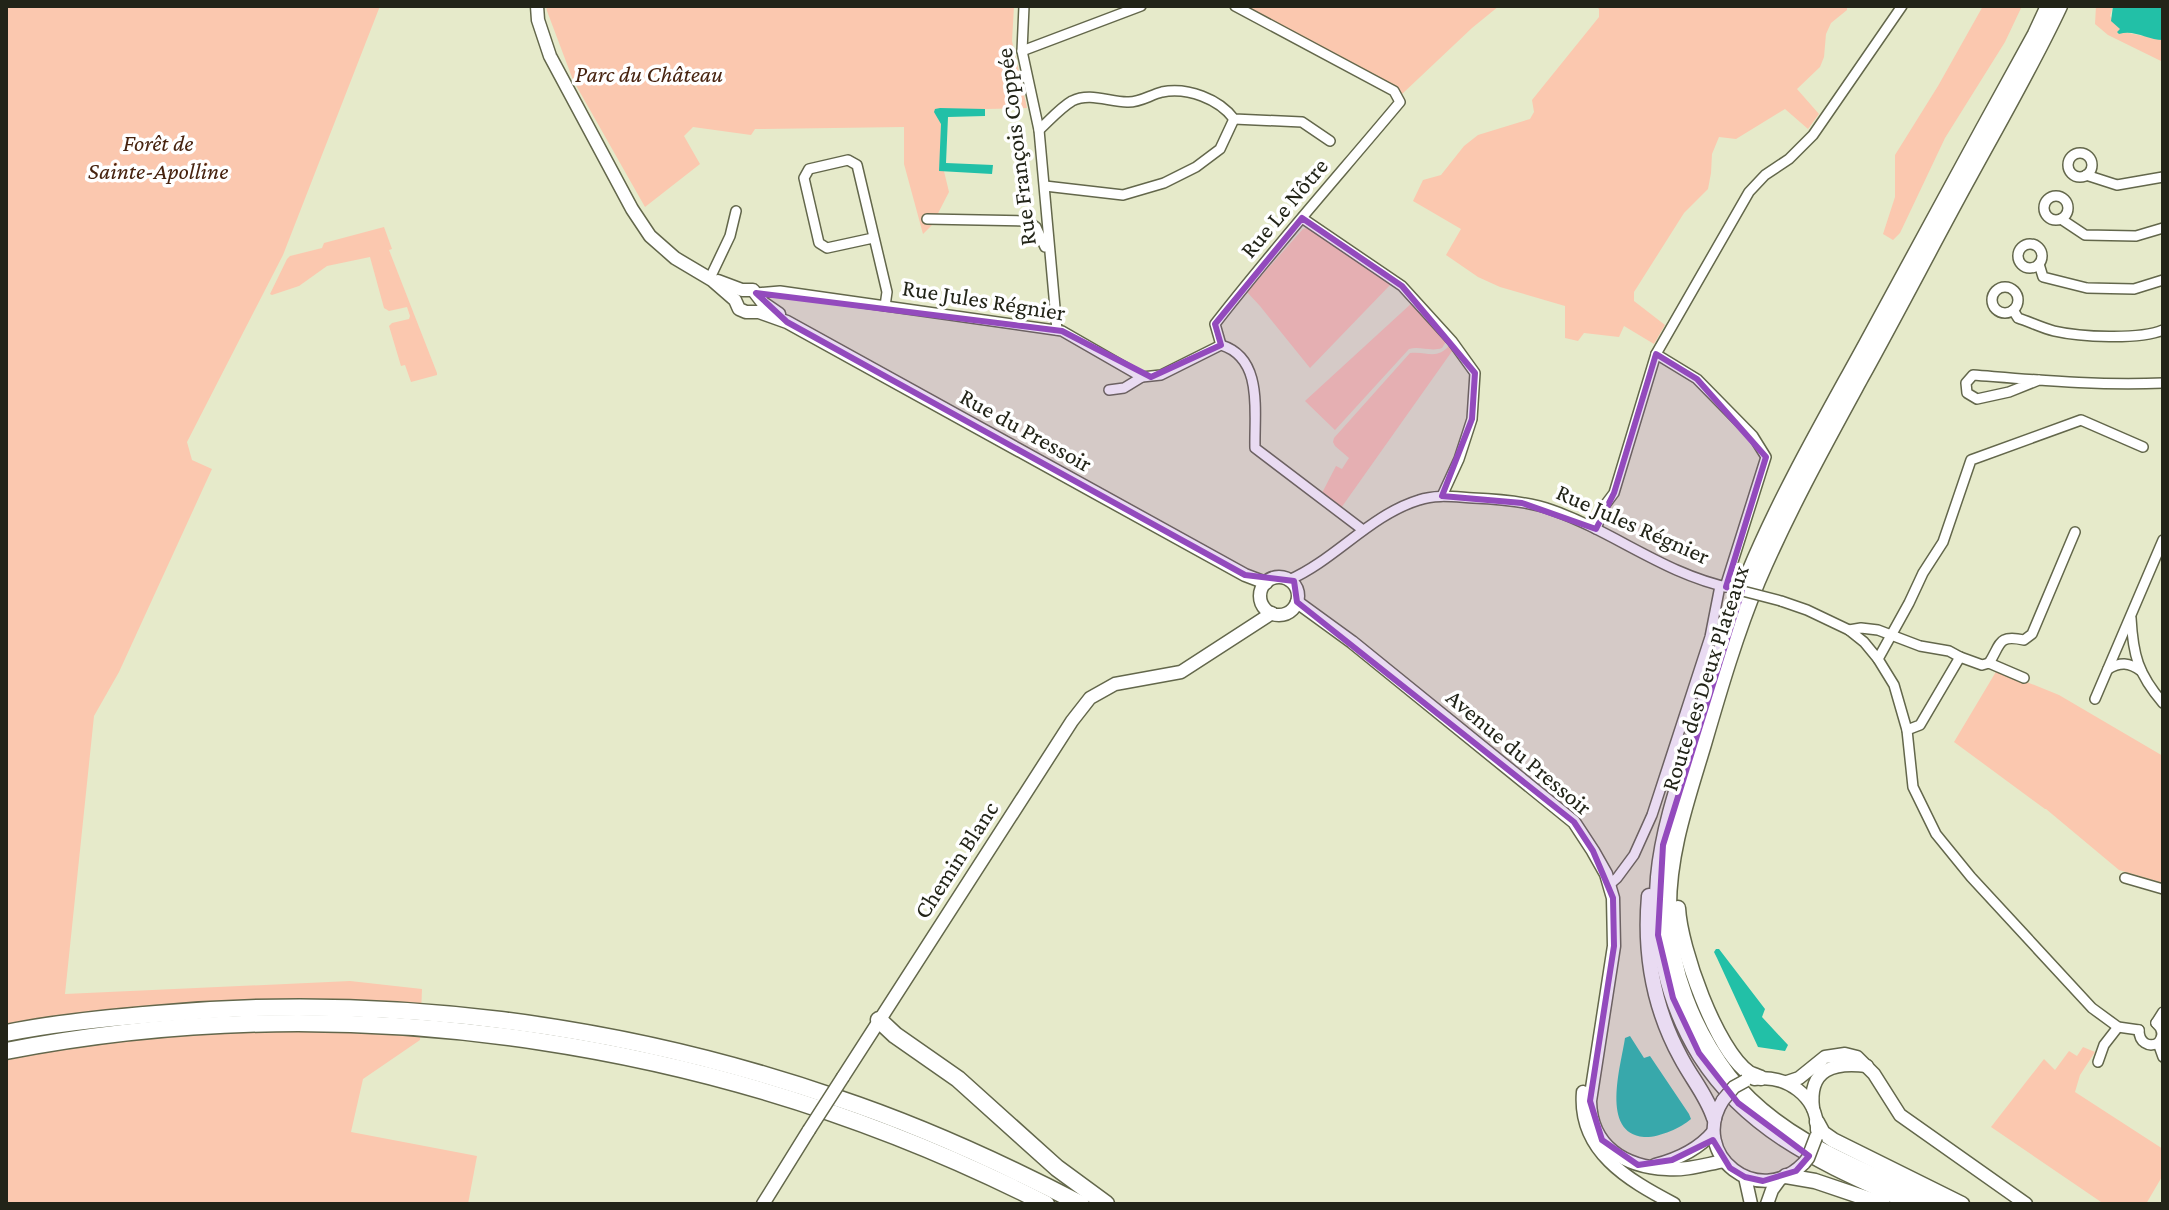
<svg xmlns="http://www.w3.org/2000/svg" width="2169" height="1210" font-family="'Crimson Pro',serif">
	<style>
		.green { fill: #fbc8af }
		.water { fill: #22c0a7 }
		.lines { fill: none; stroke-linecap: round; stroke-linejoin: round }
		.street-casing { stroke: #63674b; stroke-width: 12 }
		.secondary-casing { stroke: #63674b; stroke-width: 15 }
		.primary-casing { stroke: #63674b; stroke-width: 17 }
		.highway-casing { stroke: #63674b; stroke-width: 19 }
		.street { stroke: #fff; stroke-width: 9 }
		.secondary { stroke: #fff; stroke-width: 12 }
		.primary { stroke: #fff; stroke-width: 14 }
		.highway { stroke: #fff; stroke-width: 16 }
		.street-bridge-casing { stroke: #63674b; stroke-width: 12; stroke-linecap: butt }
		.secondary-bridge-casing { stroke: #63674b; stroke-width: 15; stroke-linecap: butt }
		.street-bridge { stroke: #fff; stroke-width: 9 }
		.secondary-bridge { stroke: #fff; stroke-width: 12 }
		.marked { fill: #934abd; fill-opacity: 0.2; stroke: #934abd; stroke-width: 6; stroke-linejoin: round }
		.labels { text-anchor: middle; stroke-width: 7; stroke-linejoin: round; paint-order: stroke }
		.park-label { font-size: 24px; font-style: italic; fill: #47230f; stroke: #fff }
		.street-label { font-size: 24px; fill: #222418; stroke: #fff }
	</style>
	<rect width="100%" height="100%" fill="#e6eaca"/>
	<!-- green -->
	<g class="green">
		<polygon points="6,6 380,6 283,255 187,442 192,460 212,469 119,672 94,716 65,994 350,981 422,989 420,1040 363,1079 351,1132 477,1156 468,1204 6,1204"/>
		<polygon points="546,6 1014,6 1012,41 1027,108 946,110 943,167 949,192 932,225 923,234 904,164 904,127 755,129 751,135 693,127 684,136 700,164 645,207 573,80 547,11"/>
		<polygon points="1241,6 1499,6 1472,28 1401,95 1398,88"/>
		<polygon points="1596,6 1847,6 1847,10 1831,23 1826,34 1824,57 1820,67 1797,89 1819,114 1808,129 1785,109 1736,139 1719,137 1712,154 1711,173 1708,189 1684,213 1634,292 1634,301 1665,325 1654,344 1624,326 1619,337 1584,333 1578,341 1565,338 1565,306 1500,287 1478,277 1446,255 1461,229 1413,201 1423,180 1441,175 1464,146 1478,135 1530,119 1534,112 1532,100 1599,17 1599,9"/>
		<polygon points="1983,6 2022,6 2005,42 1945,138 1900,233 1893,240 1883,234 1895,197 1895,155 1938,86"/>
		<polygon points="2096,6 2113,6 2110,16 2124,32 2163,40 2163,62 2108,35 2095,24"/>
		<polygon points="384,227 392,249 389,250 437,373 437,375 411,382 405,365 401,366 389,326 392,323 409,319 410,316 407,307 389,311 384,308 370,257 327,266 299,286 272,295 270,294 287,259 290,256 322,248 324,243"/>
		<polygon points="1310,227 1392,283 1310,368 1260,306 1247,292 1303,229"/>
		<path d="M1413 302 1447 340 1442 348C1431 352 1420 346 1409 349L1335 430 1305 401Z"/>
		<path d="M1451 344 1455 347 1341 508 1322 493 1336 466 1342 469 1349 458 1335 446 1333 442 1334 438 1410 353C1429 351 1436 361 1451 344Z"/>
		<polygon points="1997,670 2059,695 2163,756 2163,794 2161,798 2163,883 2119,870 2046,809 2045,809 1954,742"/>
		<polygon points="2083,1047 2095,1052 2080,1075 2075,1092 2163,1149 2163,1175 2146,1204 2104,1204 1991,1127 2044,1059 2055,1070 2069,1051 2077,1056"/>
	</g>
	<!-- water -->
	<g class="water">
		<path d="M2113 6H2163V40C2148 40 2134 29 2119 34L2117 32 2120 29 2111 21Z"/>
		<polygon points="940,108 985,109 985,116 948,117 946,163 993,165 992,174 939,171 941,124 934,112 935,109"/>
		<polygon points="1716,949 1719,949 1765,1009 1762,1017 1788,1045 1785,1051 1758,1047 1717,958 1714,952"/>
		<path d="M1630 1036 1644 1058 1650 1056 1689 1114 1691 1119C1681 1128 1658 1138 1644 1137 1600 1133 1621 1066 1625 1038Z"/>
	</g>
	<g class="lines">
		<!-- street casing -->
		<g class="street-casing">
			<g id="street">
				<polyline points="1024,6 1022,51 1039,130 1057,330"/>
				<polyline points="1022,51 1141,6"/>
				<path d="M1039 130C1049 121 1060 108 1072 101 1090 92 1109 102 1127 102 1139 103 1150 95 1162 92 1188 87 1219 99 1234 119L1302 122 1330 141"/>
				<circle cx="2080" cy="165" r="12"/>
				<polyline points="2086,175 2117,185 2163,177"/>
				<polyline points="1045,186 1123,195 1164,183 1196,167 1220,149 1234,119"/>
				<circle cx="2056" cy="208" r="12"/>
				<polyline points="1302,218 1402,286 1452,341 1475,373 1472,419 1459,459 1442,496"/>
				<polyline points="927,219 1028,221 1036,227 1045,247"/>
				<polyline points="2061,219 2085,235 2136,236 2163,228"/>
				<polyline points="873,238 827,248 819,243 804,178 809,169 848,160 857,165 887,292 885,306"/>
				<circle cx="2030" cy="256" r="12"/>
				<polyline points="2039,264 2043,277 2087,288 2134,289 2163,280"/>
				<polyline points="710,278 730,236 736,211"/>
				<circle cx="2005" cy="300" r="13"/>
				<path d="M756 293 780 291 1062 331 1142 377 1161 375 1221 345C1264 358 1254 413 1255 448L1363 530"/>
				<path d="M2013 310 2018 318C2030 322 2042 328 2054 331 2080 337 2139 340 2163 330"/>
				<path d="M1221 345 1215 324C1274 248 1338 176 1400 102L1394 91 1235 6"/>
				<polyline points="1656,354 1697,379 1753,436 1766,457 1725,587"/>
				<path d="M2039 380 2009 392 1977 399 1967 393 1966 383 1973 375C2037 380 2100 386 2163 383"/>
				<polyline points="1109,390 1124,388 1142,377"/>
				<polyline points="1596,529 1605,505 1614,493 1656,354 1749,192 1765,175 1789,159 1813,135 1902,6"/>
				<path d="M1289 580C1335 560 1370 515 1419 500 1436 494 1455 497 1473 498 1499 499 1527 501 1552 510 1615 532 1664 574 1731 588"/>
				<polyline points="1781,601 1807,610 1849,630 1864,642 1878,659 1894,685 1907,730 1913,787 1936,834 1971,877 2092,1008 2118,1027 2139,1030"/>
				<path d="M2131 618C2133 655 2138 674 2163 703"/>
				<polyline points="1849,630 1861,628 1878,630 1920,646 1949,651 1960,657 1982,665 1989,663 2024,678"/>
				<polyline points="1878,659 1909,603 1923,573 1943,542 1971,460 2081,420 2143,447"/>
				<path d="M1989 663C2001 645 1997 634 2024 640L2032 634 2075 532"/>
				<path d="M2108 669C2120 662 2129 662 2141 671"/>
				<polyline points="2095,699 2163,540"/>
				<polyline points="1907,730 1920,725 1960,657"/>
				<polyline points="2125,878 2163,889"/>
				<polyline points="1609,885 1617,878 1634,855 1652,815 1710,637 1720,586"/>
				<path d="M2156 1023C2163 1029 2164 1036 2158 1043L2163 1057"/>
				<polyline points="2156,1023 2163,1012"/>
				<path d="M2139 1030C2139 1042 2148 1048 2158 1043"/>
				<polyline points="2098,1062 2104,1045 2118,1027"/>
			</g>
		</g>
		<!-- secondary casing -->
		<g class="secondary-casing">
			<g id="secondary">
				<polyline points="537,6 538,20 550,56 632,209 650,236 675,258 712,280 735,300 739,309 746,312 759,312 787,322 1245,575 1266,583"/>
				<polyline points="718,281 742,290 753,290 763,303 779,314"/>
				<circle cx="1279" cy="596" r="19"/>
				<path d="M1297 602 1352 642 1574 822 1593 851 1606 874 1613 898 1614 946 1590 1101C1591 1147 1625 1167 1667 1169 1685 1171 1707 1164 1724 1161"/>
				<polyline points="843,1077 1072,721 1090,698 1115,684 1181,672 1272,613"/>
				<path d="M1754 1079C1786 1074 1818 1096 1817 1130"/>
				<polyline points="1787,1082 1799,1078 1825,1057 1845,1054 1857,1057 1874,1074 1900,1115 2026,1204"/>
				<path d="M1583 1092C1578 1151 1628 1180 1674 1204"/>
				<path d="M1723 1100C1688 1155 1759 1210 1804 1163"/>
				<path d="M1813 1108C1808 1068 1835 1062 1867 1066"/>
				<path d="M1655 1165C1678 1159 1698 1150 1713 1132"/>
				<polyline points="1745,1177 1751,1204"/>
				<polyline points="763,1204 809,1130"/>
				<polyline points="1767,1204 1772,1190 1780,1179"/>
			</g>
		</g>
		<!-- primary casing -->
		<g class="primary-casing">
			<g id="primary">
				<path d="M1649 896C1644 953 1653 1007 1681 1058 1692 1079 1707 1096 1714 1118"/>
				<path d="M1678 908C1680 948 1716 1050 1749 1073 1751 1074 1759 1077 1761 1078"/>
				<polyline points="1817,1122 1823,1133 1833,1140 1962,1204"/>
				<polyline points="1786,1176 1815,1181 1883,1204"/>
				<path d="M1912 1204C1830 1166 1751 1136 1700 1056 1667 1003 1653 938 1658 877 1663 822 1684 768 1700 716 1715 668 1730 619 1749 572 1782 493 1825 419 1866 344 1922 241 1978 137 2035 34L2048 6"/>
				<path d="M1940 1204C1866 1170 1780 1142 1729 1076 1693 1028 1670 971 1669 911 1668 853 1688 798 1704 744 1720 689 1736 634 1758 581 1788 511 1825 444 1861 378 1897 313 1931 247 1966 183 1998 124 2032 66 2060 6"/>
			</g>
		</g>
		<!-- highway casing -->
		<g class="highway-casing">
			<g id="highway">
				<polyline points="879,1020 895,1035 958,1079 1057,1168 1106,1204"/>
				<path d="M6 1033C55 1023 106 1018 156 1014 385 993 619 1023 837 1098 921 1126 1002 1163 1081 1204"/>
				<path d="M6 1051C357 983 729 1042 1046 1204"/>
			</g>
		</g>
		<!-- street -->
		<use href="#street" class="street"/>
		<!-- secondary -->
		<use href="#secondary" class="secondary"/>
		<!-- primary -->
		<use href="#primary" class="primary"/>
		<!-- highway -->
		<use href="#highway" class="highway"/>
		<!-- street-bridge casing -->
		<g class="street-bridge-casing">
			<polyline id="street-bridge" points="1731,588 1781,601"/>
		</g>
		<!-- secondary-bridge casing -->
		<g class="secondary-bridge-casing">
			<g id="secondary-bridge">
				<polyline points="1723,1100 1734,1087 1745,1081"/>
				<polyline points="809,1130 843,1077"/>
				<polyline points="1804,1163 1808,1158 1816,1137"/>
			</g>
		</g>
		<!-- street-bridge -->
		<use href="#street-bridge" class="street-bridge"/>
		<!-- secondary-bridge -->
		<use href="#secondary-bridge" class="secondary-bridge"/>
	</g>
	<!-- marked area -->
	<path class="marked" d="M1302 218 1402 286 1475 373 1472 419 1442 496 1522 503 1596 529 1614 493 1656 354 1697 379 1766 457 1726 587 1742 591 1663 845 1658 935 1673 998 1699 1053 1738 1103 1809 1156 1796 1171 1763 1181 1745 1177 1730 1168 1713 1140 1672 1160 1638 1165 1602 1140 1590 1101 1614 946 1613 898 1593 851 1574 822 1297 602 1294 581 1245 575 787 322 756 293 1062 331 1151 377 1221 345 1215 324Z"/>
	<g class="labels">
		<!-- park labels -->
		<g class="park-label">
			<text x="649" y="82">Parc du Château</text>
			<text x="158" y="151">Forêt de<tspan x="158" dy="28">Sainte-Apolline</tspan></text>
		</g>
		<!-- street labels -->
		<g class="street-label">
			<text transform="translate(1016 147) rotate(-97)" y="8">Rue François Coppée</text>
			<text transform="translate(1284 208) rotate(-50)" y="8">Rue Le Nôtre</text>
			<text transform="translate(984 300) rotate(9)" y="8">Rue Jules Régnier</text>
			<text transform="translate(1026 430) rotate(29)" y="8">Rue du Pressoir</text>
			<text transform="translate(1633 524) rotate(24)" y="8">Rue Jules Régnier</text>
			<text transform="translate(1705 678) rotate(-72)" y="8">Route des Deux Plateaux</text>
			<text transform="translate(1519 752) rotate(40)" y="8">Avenue du Pressoir</text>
			<text transform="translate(956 860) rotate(-57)" y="8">Chemin Blanc</text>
		</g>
	</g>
	<!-- border -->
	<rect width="2169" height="1210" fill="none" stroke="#222418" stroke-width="16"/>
</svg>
